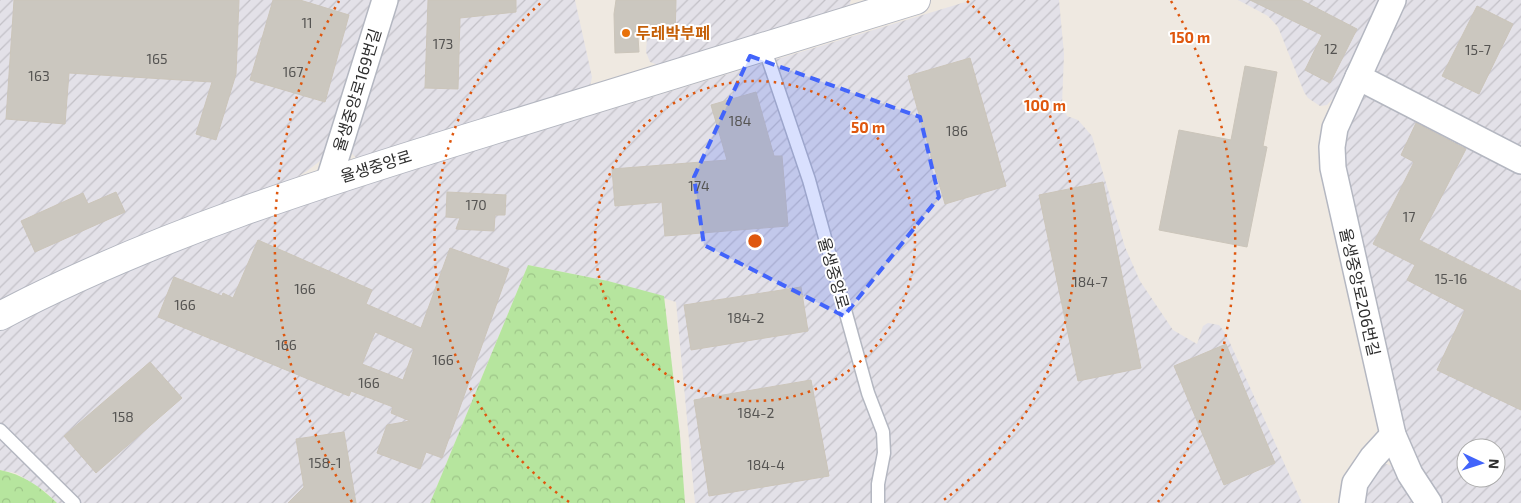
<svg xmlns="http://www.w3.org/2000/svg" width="1521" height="503" font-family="'Exo 2','Noto Sans KR',sans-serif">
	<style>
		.industrial { fill: url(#industrial-furrows); fill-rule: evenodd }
		.forest { fill: url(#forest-crowns) }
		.building { fill: #cbc7bf; stroke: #cbc5ba; fill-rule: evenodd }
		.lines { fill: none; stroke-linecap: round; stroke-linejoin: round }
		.lane-casing { stroke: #b4b7c1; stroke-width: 15 }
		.street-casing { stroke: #b4b7c1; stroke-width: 28 }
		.secondary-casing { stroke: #b4b7c1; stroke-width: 30 }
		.lane { stroke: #fff; stroke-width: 12 }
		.street { stroke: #fff; stroke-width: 25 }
		.secondary { stroke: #fff; stroke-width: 28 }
		.marked { fill: #4264fb; fill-opacity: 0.2; stroke: #4264fb; stroke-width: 4; stroke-dasharray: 10 6; stroke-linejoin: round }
		.ring { fill: none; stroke: #df570e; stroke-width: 2.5; stroke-dasharray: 2.5 5 }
		.food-dot { fill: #e8710a; stroke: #fff; stroke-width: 2 }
		.labels { text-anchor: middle; stroke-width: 4; stroke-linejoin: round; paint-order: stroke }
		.number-label { font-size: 14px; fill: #555452 }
		.food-label { font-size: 16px; font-weight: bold; fill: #c56008; stroke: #fff; text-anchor: start }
		.street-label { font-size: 16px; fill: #2e2e2e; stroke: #fff }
		.centre { fill: #df570e; stroke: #fff; stroke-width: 2.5 }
		.ring-label { font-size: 15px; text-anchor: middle; font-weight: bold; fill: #df570e; stroke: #fff; stroke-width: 4; stroke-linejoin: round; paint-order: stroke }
	</style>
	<defs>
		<pattern id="industrial-furrows" width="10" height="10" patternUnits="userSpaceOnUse" patternTransform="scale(1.25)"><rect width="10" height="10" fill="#e3e1e8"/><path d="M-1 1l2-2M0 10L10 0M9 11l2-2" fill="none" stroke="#c3c1c7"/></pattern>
		<pattern id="forest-crowns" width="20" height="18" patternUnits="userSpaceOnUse" patternTransform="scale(1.25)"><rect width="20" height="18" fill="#b6e59e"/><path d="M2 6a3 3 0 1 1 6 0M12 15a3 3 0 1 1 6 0" fill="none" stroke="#9dc588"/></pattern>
	</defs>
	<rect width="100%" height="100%" fill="#efe9e1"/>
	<!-- industrial -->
	<g class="industrial">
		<polygon points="0,0 376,0 328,149 320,161 307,171 288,183 0,304"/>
		<polygon points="396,0 575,0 592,77 589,91 362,158 356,158 349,150"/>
		<polygon points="650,0 851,0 849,7 661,66 650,62 646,52"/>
		<polygon points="972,0 1059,0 1064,54 1062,104 1067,116 1078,120 1092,136 1125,247 1140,281 1173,330 1197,344 1203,326 1208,323 1219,325 1226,334 1302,503 695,503 676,302 608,281 528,265 430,503 57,503 46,492 16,473 0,470 0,329 67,296 150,260 322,197"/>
		<polygon points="1238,0 1382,0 1336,95 1327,105 1320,106 1308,98 1304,92 1278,27 1268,16"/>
		<path d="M1404 0H1521V503H1437L1405 440 1342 152 1352 111ZM1466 448H1496V478H1466Z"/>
		<polygon points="1387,464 1395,468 1422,503 1359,503 1379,465"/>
	</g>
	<!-- forest -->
	<g class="forest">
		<polygon points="528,265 608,281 664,296 680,435 685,503 430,503"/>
		<path d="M0 470C22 474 41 487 57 503H0Z"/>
	</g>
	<!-- building -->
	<g class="building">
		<polygon points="14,0 239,0 236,74 216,140 196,134 212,82 69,73 65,124 6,119"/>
		<polygon points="273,0 300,0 349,15 325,102 250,80"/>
		<polygon points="428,0 516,0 516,12 460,18 458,89 425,88"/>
		<polygon points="616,0 676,0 675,39 638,37 639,52 615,53 614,14"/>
		<polygon points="1250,0 1301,0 1357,29 1330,83 1305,70 1322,35"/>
		<polygon points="1477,6 1513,24 1479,94 1442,76"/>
		<polygon points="970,58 1006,186 945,204 908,76"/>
		<polygon points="1245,66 1277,72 1263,146 1267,147 1247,247 1159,230 1179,130 1231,140"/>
		<polygon points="756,92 774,156 782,156 788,226 665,236 662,202 615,206 612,169 727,160 711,105"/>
		<polygon points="1416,123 1466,149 1419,240 1521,291 1521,410 1437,370 1465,310 1407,280 1415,265 1373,244 1414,162 1401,155"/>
		<polygon points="1103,182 1141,368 1078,381 1039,195"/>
		<polygon points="116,192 125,212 35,252 21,221 83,193 88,204"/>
		<polygon points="447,192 506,195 505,215 495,215 494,231 456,229 460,218 446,217"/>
		<path d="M258 240 372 290 366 304 421 328 450 248 509 269 442 458 426 452 420 469 377 453 387 425 410 421 391 413 393 407 351 391 349 396 158 317 174 277 222 296 223 293 233 298ZM375 332 414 349 403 380 362 364Z"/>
		<polygon points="801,287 808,331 691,350 684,305"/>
		<polygon points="1226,344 1275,463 1224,485 1174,366"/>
		<polygon points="150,362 182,398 96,473 64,436"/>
		<polygon points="811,380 829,476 709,496 694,400"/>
		<polygon points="344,432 356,503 288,503 304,487 296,439"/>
	</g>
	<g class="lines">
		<!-- lane casing -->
		<g class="lane-casing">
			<g id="lane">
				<polyline points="764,47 809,180 868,393 883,432 884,453 878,484 878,503"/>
				<polyline points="0,430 74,503"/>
			</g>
		</g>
		<!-- street casing -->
		<g class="street-casing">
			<g id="street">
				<polyline points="1393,0 1335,128 1332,147 1333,168 1393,435 1410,474 1429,503"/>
				<polyline points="1358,77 1521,161"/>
				<polyline points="329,180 385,0"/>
				<polyline points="1352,503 1355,483 1372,458 1393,435"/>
			</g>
		</g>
		<!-- secondary casing -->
		<g class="secondary-casing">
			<path id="secondary" d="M0 316C154 235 321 183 487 132 630 88 773 44 916 0"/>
		</g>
		<!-- lane -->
		<use href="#lane" class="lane"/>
		<!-- street -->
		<use href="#street" class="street"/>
		<!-- secondary -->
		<use href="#secondary" class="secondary"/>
	</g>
	<!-- marked area -->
	<path class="marked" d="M750 56 920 117 939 197 844 316 704 245 694 177Z"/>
	<!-- distance rings -->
	<g class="ring">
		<circle cx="755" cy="241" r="160"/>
		<path d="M569 502A320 320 0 0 1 543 1M967 1A320 320 0 0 1 941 502"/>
		<path d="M352 502A480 480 0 0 1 339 1M1171 1A480 480 0 0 1 1158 502"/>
	</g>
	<!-- markers -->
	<circle class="food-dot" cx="626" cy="33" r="5"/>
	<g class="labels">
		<!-- number labels -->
		<g class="number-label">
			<text x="307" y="28">11</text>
			<text x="443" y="49">173</text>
			<text x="1331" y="54">12</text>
			<text x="1478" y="55">15-7</text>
			<text x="157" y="64">165</text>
			<text x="293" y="77">167</text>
			<text x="39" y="81">163</text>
			<text x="740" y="126">184</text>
			<text x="957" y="136">186</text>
			<text x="699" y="191">174</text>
			<text x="476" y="210">170</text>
			<text x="1409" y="222">17</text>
			<text x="1451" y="284">15-16</text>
			<text x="1090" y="287">184-7</text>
			<text x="305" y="294">166</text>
			<text x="185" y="310">166</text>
			<text x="746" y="323">184-2</text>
			<text x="286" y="350">166</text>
			<text x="443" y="365">166</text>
			<text x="369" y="388">166</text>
			<text x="756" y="418">184-2</text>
			<text x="123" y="422">158</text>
			<text x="325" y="468">158-1</text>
			<text x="766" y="470">184-4</text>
		</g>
		<!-- food labels -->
		<g class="food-label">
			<text x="636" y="39">두레박부페</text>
		</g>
		<!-- street labels -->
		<g class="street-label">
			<text transform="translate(357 90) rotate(-73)" y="6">율생중앙로169번길</text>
			<text transform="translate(376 166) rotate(-17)" y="6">율생중앙로</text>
			<text transform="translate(834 273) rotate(74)" y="6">율생중앙로</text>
			<text transform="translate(1360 292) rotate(77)" y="6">율생중앙로206번길</text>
		</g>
	</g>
	<circle cx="755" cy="241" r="8" class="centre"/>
	<g class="ring-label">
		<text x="1190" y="43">150 m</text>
		<text x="1045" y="111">100 m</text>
		<text x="868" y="133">50 m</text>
	</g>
	<!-- north arrow -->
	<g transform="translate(1481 463) rotate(94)"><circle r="24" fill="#ffffff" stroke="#ababab"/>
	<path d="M0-4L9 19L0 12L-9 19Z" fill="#4264fb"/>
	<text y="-8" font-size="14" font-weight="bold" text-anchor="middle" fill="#2e2e2e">N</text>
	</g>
</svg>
